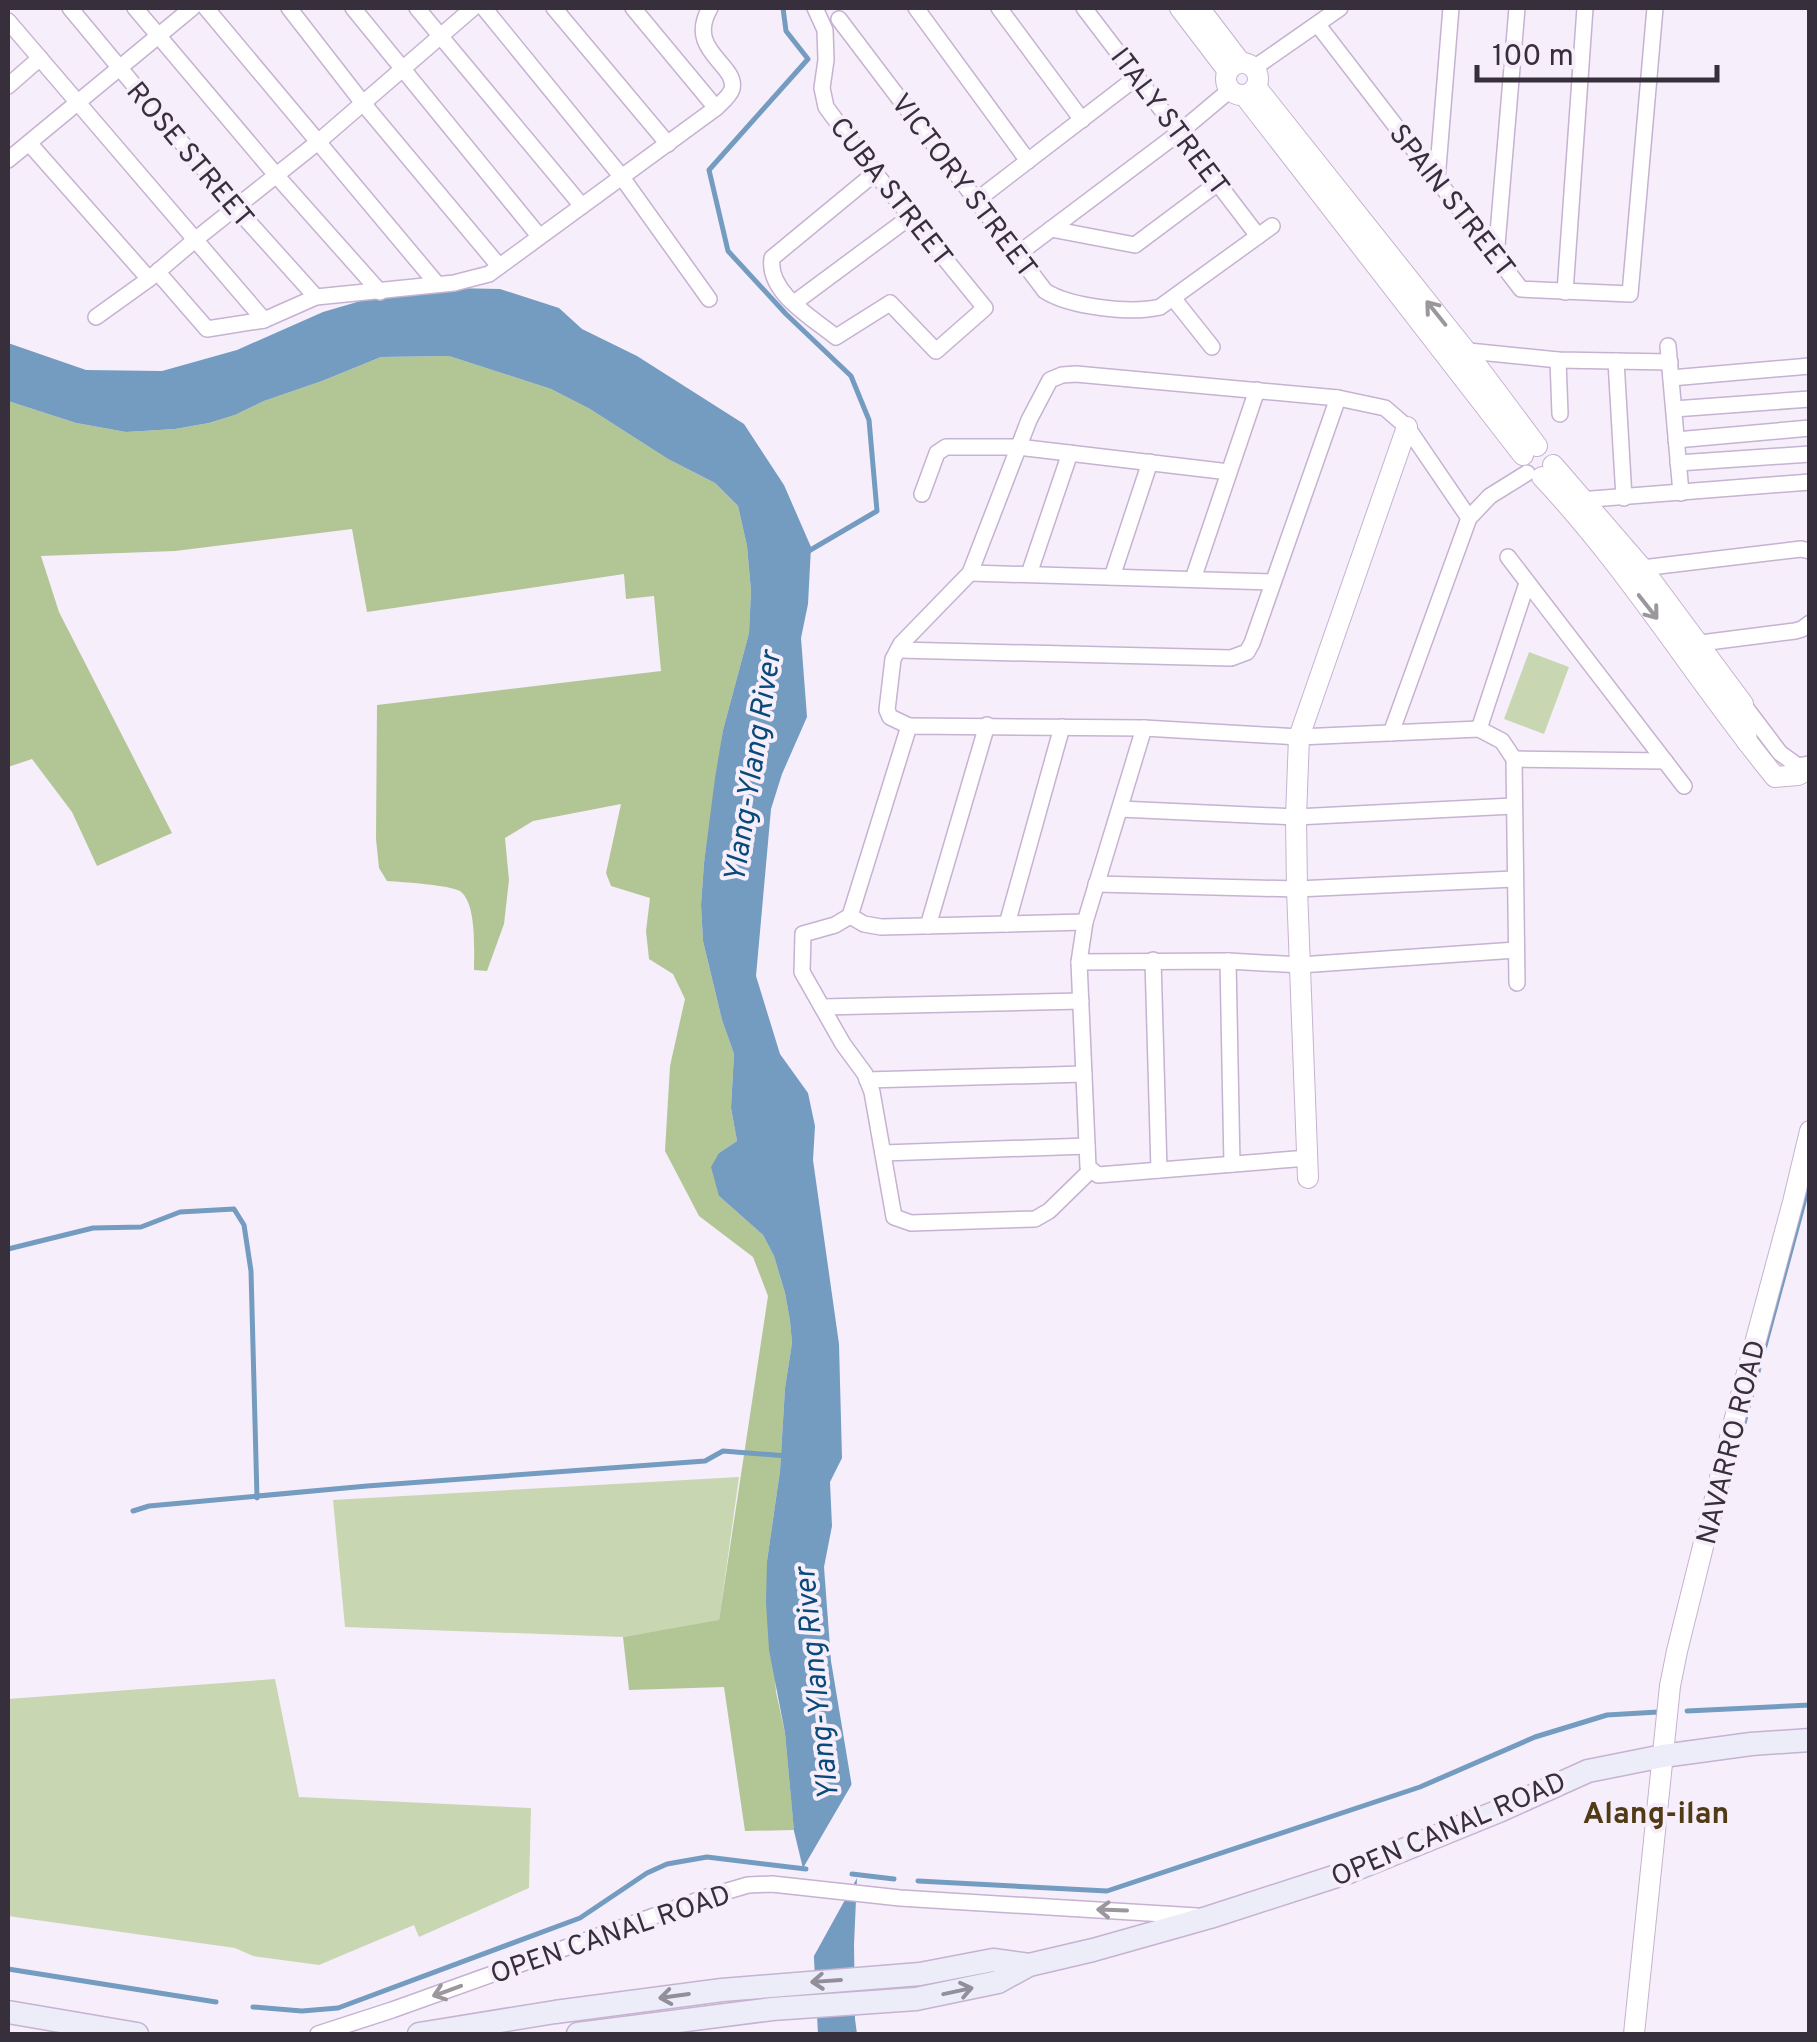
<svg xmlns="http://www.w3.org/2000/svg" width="1817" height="2042" font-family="Overpass,sans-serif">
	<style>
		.green { fill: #c8d7b2 }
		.forest { fill: #b2c695 }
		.water { fill: #749cc0 }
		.pier { fill: #f7eefb }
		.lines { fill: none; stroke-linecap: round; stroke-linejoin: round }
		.stream { stroke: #749cc0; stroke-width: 5 }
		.minor-casing { stroke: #c6b2d1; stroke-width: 18 }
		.tertiary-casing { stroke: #c6b2d1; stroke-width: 22 }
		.secondary-casing { stroke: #c6b2d1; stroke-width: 25 }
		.minor { stroke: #fff; stroke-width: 15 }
		.tertiary { stroke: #fff; stroke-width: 20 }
		.secondary { stroke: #ededfa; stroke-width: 22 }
		.oneway { stroke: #9b979d }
		.oneway2 { stroke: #928e9a }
		.labels { text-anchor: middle; stroke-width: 8; stroke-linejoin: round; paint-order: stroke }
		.street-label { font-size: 28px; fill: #372f3b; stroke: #f7eefb }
		.water-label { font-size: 30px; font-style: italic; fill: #084a7a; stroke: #f7eefb }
		.neighbourhood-label { font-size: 30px; font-weight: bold; fill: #513b17; stroke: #f7eefb }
	</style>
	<rect width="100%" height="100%" fill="#f7eefb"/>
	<!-- green -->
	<g class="green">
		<polygon points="1529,652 1569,667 1544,734 1504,719"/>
		<polygon points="739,1477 719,1621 623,1637 345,1627 333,1500"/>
		<polygon points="275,1679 299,1797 531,1808 529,1888 419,1937 414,1925 319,1965 253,1956 235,1948 8,1916 8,1699"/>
	</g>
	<!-- forest -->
	<path class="forest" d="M449 356 551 389 590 409 668 459 715 483 738 506 747 546 751 591 749 633 723 730 704 863 701 905 703 941 722 1020 734 1054 731 1108 737 1141 719 1153V1196L763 1235 774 1256 785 1293 790 1321 792 1343 785 1388 780 1471 767 1561 776 1692 785 1733 794 1830 745 1831 724 1687 629 1690 623 1637 719 1620 768 1296 753 1257 699 1216 665 1151 670 1066 685 999 673 974 649 959 646 931 650 898 611 886 606 873 621 804 533 821 505 838 509 880 504 924 487 971 474 970C474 951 477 903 460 891 449 885 403 882 387 881L379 868 376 839 377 705 661 671 654 596 626 599 624 574 367 612 352 529 175 551 41 556 59 612 172 833 97 866 72 812 32 759 8 767V401L76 423 126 432 175 429 209 423 235 415 264 401 322 381 381 357Z"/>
	<!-- water -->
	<polygon class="water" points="452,288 500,289 559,308 582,329 637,356 744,424 784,485 811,547 808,604 801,638 807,717 782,774 771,809 756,976 780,1054 808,1093 815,1126 813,1160 839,1344 842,1458 830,1482 832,1526 824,1567 831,1661 853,1793 858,1856 854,1944 855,2019 857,2034 818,2034 811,1902 794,1831 785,1733 769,1650 766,1603 767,1561 780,1471 785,1388 792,1343 790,1321 785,1293 774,1256 763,1235 719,1196 711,1167 719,1153 737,1141 731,1108 734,1054 722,1020 703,941 701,905 704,863 715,778 723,730 749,633 751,591 747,546 738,506 715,483 668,459 590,409 551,389 449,356 381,357 322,381 264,401 235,415 209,423 175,429 126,432 76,423 8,401 8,343 86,370 162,371 237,350 323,312 364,300"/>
	<!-- pier -->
	<polygon class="pier" points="856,1777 862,1869 809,1965 806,1903 799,1875"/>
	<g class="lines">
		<!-- stream -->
		<g class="stream">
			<polyline points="783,8 786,31 808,59 709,170 728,251 786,314 851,376 869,420 877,511 807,552"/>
			<polyline points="8,1249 93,1228 141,1227 180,1212 234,1209 244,1225 251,1271 257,1498"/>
			<polyline points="1744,1423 1810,1180"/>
			<polyline points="133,1511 149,1506 367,1486 705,1461 723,1451 787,1456"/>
			<polyline points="1687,1711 1810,1705"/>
			<polyline points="852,1874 894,1879"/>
			<polyline points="918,1881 1107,1891 1420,1787 1535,1737 1607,1715 1658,1712"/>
			<polyline points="8,1969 216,2002"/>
			<polyline points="253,2007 302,2011 338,2008 580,1918 647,1873 667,1864 707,1857 806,1869"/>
		</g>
		<!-- minor casing -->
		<g class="minor-casing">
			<g id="minor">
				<polyline points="70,8 236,208 316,297"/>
				<polyline points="135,8 276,175 380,292"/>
				<polyline points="206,8 437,284"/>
				<polyline points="289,8 362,102 499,266"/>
				<polyline points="353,8 539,236"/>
				<polyline points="417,8 582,206"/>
				<polyline points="484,8 621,176 709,299"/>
				<polyline points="554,8 668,144"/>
				<polyline points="633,8 716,108"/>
				<path d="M815 8 825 30 826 60 822 88 826 107 875 173 985 308 936 351 890 303 836 337C813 318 767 293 772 258L875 173"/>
				<polyline points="916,8 1028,161"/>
				<polyline points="999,8 1082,120"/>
				<polyline points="1084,8 1258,236"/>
				<path d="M839 19 1045 291C1070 307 1131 314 1160 307L1272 226"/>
				<polyline points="8,21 264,320"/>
				<polyline points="1318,25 1521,289 1630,294 1655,8"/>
				<polyline points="1254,68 1340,8"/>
				<polyline points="8,86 40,58"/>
				<polyline points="29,143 149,279"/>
				<polyline points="8,160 192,8"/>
				<polyline points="1437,180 1451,8"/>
				<polyline points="977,200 1137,77"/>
				<polyline points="1051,229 1135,245 1218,183"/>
				<polyline points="1018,254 1180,132 1230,90"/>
				<polyline points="1496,257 1517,8"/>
				<path d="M159 270 161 276 207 329 264 320 316 297 454 283 489 274 716 108C721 103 730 96 732 89 738 64 685 51 710 8"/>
				<polyline points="1565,292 1585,8"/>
				<polyline points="1173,298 1212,347"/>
				<polyline points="794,303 910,217"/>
				<polyline points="96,317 149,279 196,239 318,142 473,8"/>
				<polyline points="1668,346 1681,493"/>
				<polyline points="1459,350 1558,360 1670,362"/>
				<polyline points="1558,360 1560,414"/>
				<polyline points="1616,361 1624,498"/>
				<polyline points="1671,378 1810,366"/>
				<polyline points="1674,409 1810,399"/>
				<polyline points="1676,440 1810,428"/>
				<polyline points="1678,463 1810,454"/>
				<polyline points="922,494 937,453 946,447 1018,447 1229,472"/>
				<polyline points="1579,500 1810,482"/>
				<polyline points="1508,557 1684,786"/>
				<polyline points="1642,568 1801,549 1810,551"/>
				<polyline points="970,573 1273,582"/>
				<polyline points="1029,574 1070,453"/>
				<polyline points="1112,577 1150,462"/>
				<polyline points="1193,579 1257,390"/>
				<polyline points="1693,644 1795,631 1802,629 1810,623"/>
				<polyline points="898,650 1231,658 1247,652 1252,643 1338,398"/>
				<polyline points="1743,704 1780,753 1798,766 1810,764"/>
				<polyline points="909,726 890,717 887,710 893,659 901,644 970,573 1029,420 1050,380 1062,375 1076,374 1338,398 1385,408 1407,427 1469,518"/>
				<polyline points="1479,729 1527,583"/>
				<polyline points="1391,733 1469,518 1490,496 1527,473"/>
				<polyline points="1514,759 1665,761"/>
				<polyline points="1120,809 1296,817 1513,806"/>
				<polyline points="1096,884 1297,889 1514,879"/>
				<polyline points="850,916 864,924 881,927 1085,922"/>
				<polyline points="1007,924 1062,727"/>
				<polyline points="928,926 987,725"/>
				<polyline points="1153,960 1159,1170"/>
				<polyline points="1228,961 1232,1164"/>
				<polyline points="1079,962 1085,922 1144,728"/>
				<polyline points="822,1007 1081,1001"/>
				<polyline points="867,1080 1084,1074"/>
				<polyline points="883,1153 1087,1146"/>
				<polyline points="1308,1158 1098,1175 1088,1167 1079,962 1228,961 1300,965 1516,950"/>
				<polyline points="1091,1170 1049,1211 1035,1219 911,1223 894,1217 872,1092 865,1074 843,1044 802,972 803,934 835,925 850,916 909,726 1144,728 1299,737 1479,729 1502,741 1514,759 1517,983"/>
				<polyline points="318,2034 392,2010 707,1897 748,1885 772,1884 900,1898 1197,1916"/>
			</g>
		</g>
		<!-- tertiary casing -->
		<g class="tertiary-casing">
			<g id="tertiary">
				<polyline points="1180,8 1228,71"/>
				<polyline points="1199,8 1241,63"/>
				<circle cx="1242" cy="79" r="16"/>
				<polyline points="1256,87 1466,351 1537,446"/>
				<polyline points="1244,95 1523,455"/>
				<polyline points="1553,465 1642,568 1743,704 1747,742"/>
				<path d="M1542 477C1629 569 1695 679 1775 777L1798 775 1810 769"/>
				<polyline points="1308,1178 1297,889 1296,817 1299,737 1407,427"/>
				<polyline points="1634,2034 1670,1686 1677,1651 1737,1410 1793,1202 1810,1131"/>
			</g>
		</g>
		<!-- secondary casing -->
		<g class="secondary-casing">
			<g id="secondary">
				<polyline points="8,2012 137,2034"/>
				<polyline points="419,2034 555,2012 722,1990 920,1974 993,1960 1029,1965"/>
				<polyline points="578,2034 772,2009 916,1999 998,1982 1029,1965 1093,1950 1210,1917 1349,1872 1499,1811 1588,1771 1663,1756 1751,1744 1810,1740"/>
			</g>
		</g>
		<!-- minor -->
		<use href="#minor" class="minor"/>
		<!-- tertiary -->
		<use href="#tertiary" class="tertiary"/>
		<!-- secondary -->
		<use href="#secondary" class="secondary"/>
	</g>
	<!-- one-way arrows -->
	<defs><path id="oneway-shaft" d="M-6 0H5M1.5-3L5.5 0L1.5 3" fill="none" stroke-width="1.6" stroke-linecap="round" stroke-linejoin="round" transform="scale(2.5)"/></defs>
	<g class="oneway">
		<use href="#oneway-shaft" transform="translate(1436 313) rotate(-129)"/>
		<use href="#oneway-shaft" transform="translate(1648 607) rotate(52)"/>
		<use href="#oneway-shaft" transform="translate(1112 1910) rotate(-178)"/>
		<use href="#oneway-shaft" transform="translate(447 1991) rotate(160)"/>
	</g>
	<g class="oneway2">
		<use href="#oneway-shaft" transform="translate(826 1981) rotate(176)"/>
		<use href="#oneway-shaft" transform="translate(958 1991) rotate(-12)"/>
		<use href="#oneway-shaft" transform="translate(674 1996) rotate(172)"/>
	</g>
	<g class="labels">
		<!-- street labels -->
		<g class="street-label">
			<text transform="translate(1171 121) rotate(53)" y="10">ITALY STREET</text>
			<text transform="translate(191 154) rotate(50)" y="10">ROSE STREET</text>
			<text transform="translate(965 185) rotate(53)" y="10">VICTORY STREET</text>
			<text transform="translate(892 191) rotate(52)" y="10">CUBA STREET</text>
			<text transform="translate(1453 200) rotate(52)" y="10">SPAIN STREET</text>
			<text transform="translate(1730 1442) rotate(-76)" y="10">NAVARRO ROAD</text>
			<text transform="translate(1448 1828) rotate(-23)" y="10">OPEN CANAL ROAD</text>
			<text transform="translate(610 1933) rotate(-19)" y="10">OPEN CANAL ROAD</text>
		</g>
		<!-- water labels -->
		<g class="water-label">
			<text transform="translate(752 767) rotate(-81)" y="10">Ylang-Ylang River</text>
			<text transform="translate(816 1684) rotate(-96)" y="10">Ylang-Ylang River</text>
		</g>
		<!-- neighbourhood labels -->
		<g class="neighbourhood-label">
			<text x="1656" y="1823">Alang-ilan</text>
		</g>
	</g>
	<!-- border -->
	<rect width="1817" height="2042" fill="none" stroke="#372f3b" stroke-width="20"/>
	<!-- scale -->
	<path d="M1477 65v15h240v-15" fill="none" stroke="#372f3b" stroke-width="5"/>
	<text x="1492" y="65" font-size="30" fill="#372f3b" stroke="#f7eefb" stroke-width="8" paint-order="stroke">100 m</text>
</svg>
